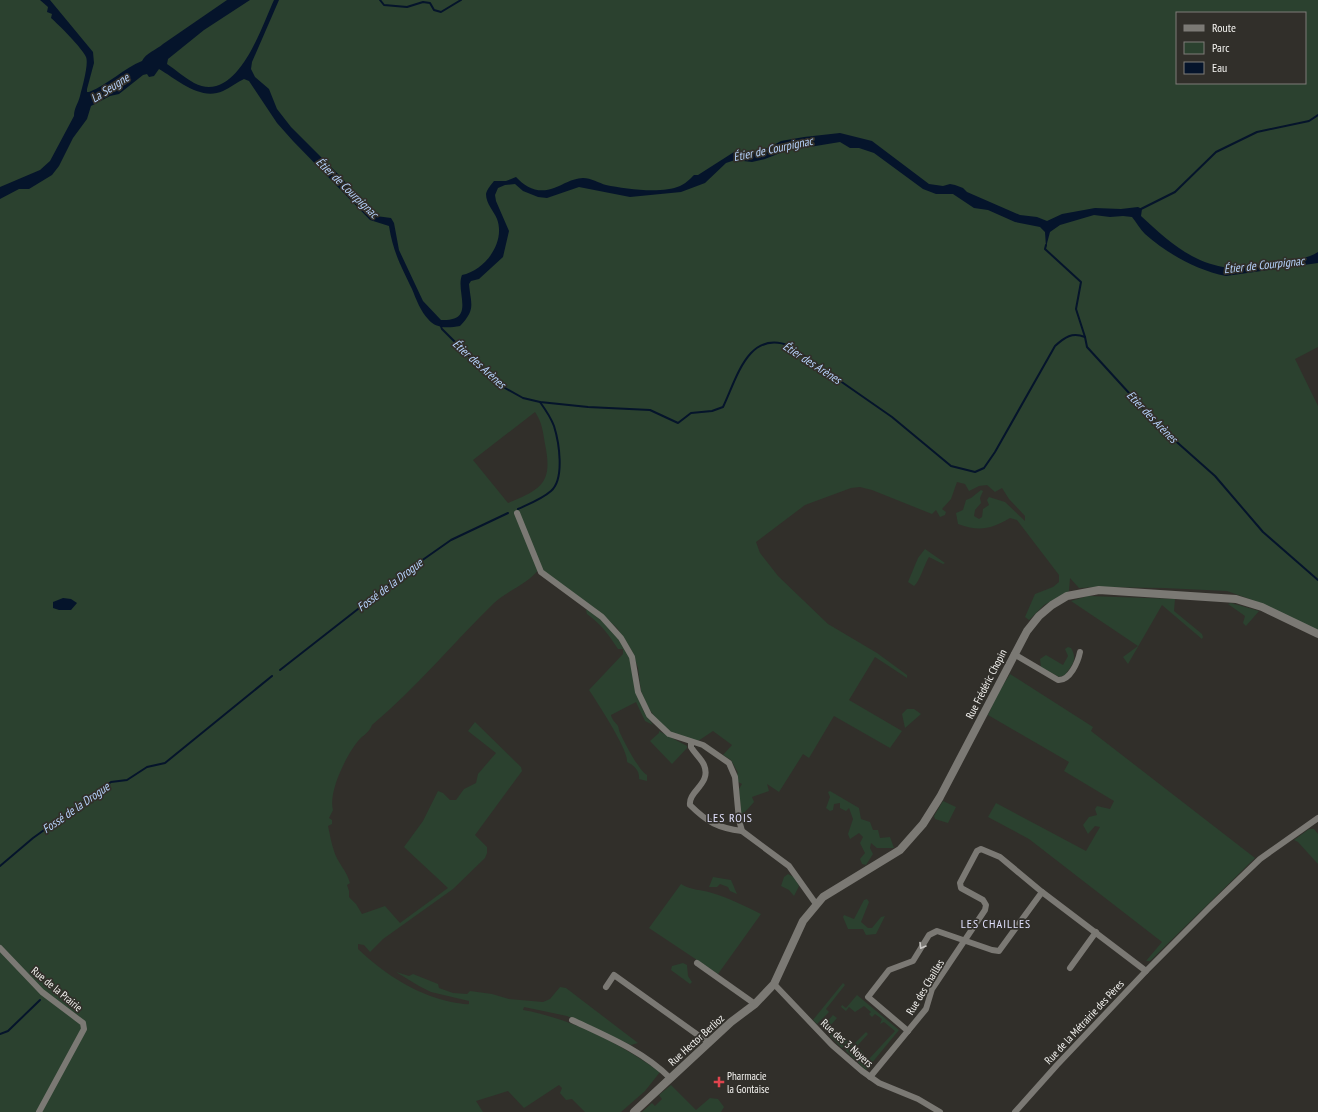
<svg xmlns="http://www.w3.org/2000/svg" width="1318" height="1112" font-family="'PT Sans Narrow',sans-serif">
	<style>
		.green { fill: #2b412f; fill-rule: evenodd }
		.water { fill: #05142b }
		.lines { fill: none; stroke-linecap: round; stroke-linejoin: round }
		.stream { stroke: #05142b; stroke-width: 2 }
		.minor { stroke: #7b7974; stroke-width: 6 }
		.tertiary { stroke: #7b7974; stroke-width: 8 }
		.oneway { stroke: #cac8c5 }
		.health-dot { fill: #e0444e; stroke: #312f2a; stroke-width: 1.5 }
		.labels { text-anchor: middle; stroke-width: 3.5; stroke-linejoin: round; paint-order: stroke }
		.street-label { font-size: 11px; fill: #f4f3f0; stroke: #312f2a }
		.poi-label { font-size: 11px; fill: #f4f3f0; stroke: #312f2a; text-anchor: start }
		.water-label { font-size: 12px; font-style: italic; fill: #b6d2fb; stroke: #312f2a }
		.neighbourhood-label { font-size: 12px; letter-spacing: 1px; fill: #e0e0fd; stroke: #312f2a }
	</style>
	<rect width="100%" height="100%" fill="#312f2a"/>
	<!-- green -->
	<g class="green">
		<path d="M0 0H1318V347L1295 359 1318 406V631L1255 601 1227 591 1164 588 1097 587 1079 588 1070 578 1069 591 1044 605 1029 620 1025 617 1035 594 1053 587 1059 582V575L1017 520 1010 518C991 529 980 532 958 524L956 513 963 510 966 500 971 498 981 490 983 491 980 498 981 503 975 510 974 516 979 519 982 517 983 509 989 505 987 500 989 497 1005 502 1025 521V516L1009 499 1002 488 995 492 987 485 979 486 969 491 965 484 957 482 951 499 942 509 946 512 945 515 940 517 936 510 932 514 872 490 860 487 851 488 805 505 756 542 760 553 778 576 828 624 877 653 907 675V678L875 657 849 700 902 731 890 748 834 716 809 758 803 754 779 792 767 784 769 791 752 797 754 802 745 812 744 821H742L739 789 742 784 738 782 736 775 738 773 731 760 723 755 732 745 713 731 698 741 675 735 660 724 647 706 641 691 638 668 632 651 617 628 596 609 538 570C529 583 507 591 494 603 453 643 416 688 372 725 369 733 363 735 358 741 346 756 328 792 333 810L329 818 332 820V824L328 826C330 834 331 843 334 851 337 862 347 871 350 883L347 885 349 891V897L356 904 362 914 385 906 400 923 448 888 404 847 423 821 438 791 443 793 450 800H456L464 789 476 783 478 774 496 753 468 731 475 722 521 767 522 771 475 835 487 847V853L485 858 453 889 383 939 370 952 364 945 358 944V949C385 975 420 997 457 1003 461 1003 465 1005 469 1004V1001L431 992 419 986 396 972 409 976 413 974 438 984 439 988 453 993 467 994 470 991 492 994 509 999 543 1002 550 999 560 987 566 988 638 1043 631 1045 567 1016 524 1007 523 1010C573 1019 619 1043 660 1072L645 1091 621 1112H585L572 1099 566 1100 560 1093 562 1088 559 1085 524 1108 508 1091 476 1101 483 1112H0ZM1177 13H1305V83H1177ZM535 412C542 422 543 432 545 444 553 483 542 489 508 503L473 460Z"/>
		<path d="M925 549 945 563 943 564 929 557C924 565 920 581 914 586L908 582 918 558Z"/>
		<polygon points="1088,596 1175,599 1174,611 1202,634 1203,637 1202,639 1162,605 1128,664 1123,657 1138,646 1071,601"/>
		<polygon points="1231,603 1259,611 1246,626 1243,623 1245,616 1228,604"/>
		<path d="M586 610H590L614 632 629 655 638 697 644 712 653 725 645 721 636 702 611 715C612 720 615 722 618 726 619 729 619 732 621 735 625 744 640 772 647 775V781L639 779C640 771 634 765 627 762 629 751 597 702 589 690L623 654V649H618C609 635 601 624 587 614Z"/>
		<path d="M1068 647 1071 648C1078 660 1072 665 1065 675L1059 677 1041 667 1040 659 1046 655 1063 665 1068 656 1065 649Z"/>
		<polygon points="1010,674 1093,727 1091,731 1255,858 1150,961 1146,961 1162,942 1029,839 988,817 996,803 1086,851 1100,827 1095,826 1088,834 1083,825 1089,817 1097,815 1095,809 1097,806 1110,809 1114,801 1064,771 1069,762 988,715 998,693"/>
		<polygon points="907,709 914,709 921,714 905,728 902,714"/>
		<polygon points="659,731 687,746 687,748 672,764 650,741 659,733"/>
		<polygon points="830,791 859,808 861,819 870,822 873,830 878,830 880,838 890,837 894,848 877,848 871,843 870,848 873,854 866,865 862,864 860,859 865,853 860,843 863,837 859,833 850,839 848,834 853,819 849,808 846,811 840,808 840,803 834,804 833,810 830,811 826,808 830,797 828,792"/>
		<polygon points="943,801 956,807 948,823 935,819 934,816"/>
		<polygon points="1309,829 1314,829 1318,834 1318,864 1298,842 1294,840"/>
		<polygon points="788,874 794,877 799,886 794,896 789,890 781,886 784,877"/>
		<polygon points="713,877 731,880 737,894 730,891 728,887 720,884 717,887 709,887"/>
		<path d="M681 884C692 891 701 889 712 893 729 898 745 906 761 914L718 974 649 928Z"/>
		<polygon points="867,899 869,902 861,922 868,928 872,928 881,917 885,916 876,934 866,935 863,929 848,929 843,917 844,915 854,919 864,900"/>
		<polygon points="683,963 687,965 688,976 692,982 690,984 671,970 672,966"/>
		<polygon points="843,983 845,985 826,1009 829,1012 817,1024 813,1020"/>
		<polygon points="857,995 899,1030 866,1070 846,1051 845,1048 850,1043 853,1045 866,1032 868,1034 857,1046 869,1059 895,1031 884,1022 880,1024 882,1019 875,1014 872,1017 869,1014 871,1012 864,1006 855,1012 849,1007 846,1011 841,1007 842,1005 846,1008"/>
		<polygon points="833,1015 837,1018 830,1026 848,1041 842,1048 830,1036 832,1030 825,1024"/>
		<polygon points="671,1085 696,1110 710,1098 718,1099 724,1107 721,1112 642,1112 652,1103 655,1106 662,1099 659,1095"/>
	</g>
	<!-- water -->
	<g class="water">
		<path d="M40 0H50L93 52 94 63 87 89V92H89C109 84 124 68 142 61 146 53 156 50 163 44L227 0H250L204 30 168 59 167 64C176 70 185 78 194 83 237 105 261 28 274 0H279L252 62 251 69 255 77 269 89 277 109 291 127 338 174 376 216 391 218 394 223 399 250 423 301 441 320C477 322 455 292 462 275 484 271 506 243 497 219 494 211 486 204 486 194 487 189 491 185 494 181H506L516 177C526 188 539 194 554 188 565 184 570 179 583 178 591 178 599 183 606 185 625 189 662 194 680 186 685 184 690 179 694 175H698L734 152 740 155 768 148 781 141 804 137 840 133 872 141 929 184 943 186 950 184 955 185 963 188 967 192 1020 215 1037 217 1047 221 1062 214 1095 208 1121 209 1138 207 1142 209 1141 216C1165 238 1189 261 1223 267 1239 270 1258 264 1274 262 1289 260 1306 260 1318 252V263L1226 276C1196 270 1168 254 1145 234 1140 229 1136 222 1132 217L1123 216 1110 217 1094 215 1060 225 1050 232 1046 247 1045 232 1040 227 1015 222 988 210 974 208 953 194H936L923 189 874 153 859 148H850L840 142 785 151 765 159 752 162 735 160 726 163 705 183 681 192 630 197 579 187 547 198 538 197 523 191 515 184 505 185 498 188 495 195 496 201 509 231 503 257 479 279 471 281 469 284C471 305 476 309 460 326 448 328 436 329 428 319 421 312 416 299 412 289 401 266 393 252 389 226L370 220 293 141 277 123 249 81 244 79C237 82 230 88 223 91 200 101 178 80 159 69L154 76 149 77 147 74 143 75 119 94 110 96 91 106 87 119 73 138 59 166 52 175 29 189H19L0 199V187L40 170 50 161 74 116C74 108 78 104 80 96 82 88 89 64 86 57 83 49 58 24 51 18L52 14 47 12 48 7Z"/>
		<polygon points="63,598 71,599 77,603 71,610 59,610 53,608 53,602"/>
	</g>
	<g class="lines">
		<!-- stream -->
		<g class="stream">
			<polyline points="380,0 384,5 407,7 423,2 430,3 434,10 441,12 461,0"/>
			<polyline points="1141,209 1175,192 1216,152 1257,132 1309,121 1318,115"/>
			<polyline points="1046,245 1045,249 1081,282 1076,309 1085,337 1087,347 1161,428 1215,476 1263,532 1318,580"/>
			<path d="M440 324 442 329 474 361 505 388 523 398 540 402 588 407 650 410 678 423 691 413 712 411 723 407C737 378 748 329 790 346L892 417 951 466 975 472 984 468 995 452 1055 346C1065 337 1072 332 1085 337"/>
			<path d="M518 509C529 504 542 499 551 491 565 479 559 442 554 426 551 418 545 409 540 402"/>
			<polyline points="280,670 404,573 451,540 508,513"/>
			<polyline points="0,866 33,838 111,782 127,780 147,767 165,763 272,676"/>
			<polyline points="0,1034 8,1031 40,1000"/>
		</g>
		<!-- minor -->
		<g class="minor">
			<polyline points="517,513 541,572 602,617 621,638 632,657 638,692 649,715 669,734 703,745 729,763 735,777 739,820 742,831 789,866 816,904"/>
			<path d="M1014 654 1058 680C1070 681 1078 662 1080 652"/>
			<path d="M691 742V747C695 754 701 758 704 765 712 784 688 791 690 805 707 822 718 828 742 831"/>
			<polyline points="0,948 42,992 83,1023 84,1029 39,1112"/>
			<polyline points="697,963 755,1004"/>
			<polyline points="1070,968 1096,932"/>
			<polyline points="774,984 832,1045 862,1071 879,1083 918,1099 940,1112"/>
			<polyline points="606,987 614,975 709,1043"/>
			<path d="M572 1020C606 1036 643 1051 670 1078"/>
			<polyline points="908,1031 868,997 889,970 913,961 929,935 937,931 992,950 999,951 1042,892 1146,971"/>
			<polyline points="870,1077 926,1009 932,989 985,910 986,905 983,900 961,888 960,883 977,851 981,849 1000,857 1042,892"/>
			<polyline points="1015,1112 1057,1065 1146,971 1210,907 1260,859 1318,818"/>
		</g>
		<!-- tertiary -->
		<polyline class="tertiary" points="634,1112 731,1022 755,1004 774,984 803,921 823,897 900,850 923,824 940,797 1027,631 1039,616 1052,605 1067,596 1099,590 1236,599 1262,607 1318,634"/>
	</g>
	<!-- one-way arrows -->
	<defs><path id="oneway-chevron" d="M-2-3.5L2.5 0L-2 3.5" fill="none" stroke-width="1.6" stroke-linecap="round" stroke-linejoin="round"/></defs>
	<use class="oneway" href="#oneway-chevron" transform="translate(922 946) rotate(121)"/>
	<!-- markers -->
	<path class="health-dot" d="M717 1076h4v4h4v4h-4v4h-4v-4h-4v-4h4z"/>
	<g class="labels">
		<!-- street labels -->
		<g class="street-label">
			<text transform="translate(986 684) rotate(-63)" y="4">Rue Frédéric Chopin</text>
			<text transform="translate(925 987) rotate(-59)" y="4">Rue des Chailles</text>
			<text transform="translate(57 989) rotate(40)" y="4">Rue de la Prairie</text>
			<text transform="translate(1084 1022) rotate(-47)" y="4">Rue de la Métrairie des Pères</text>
			<text transform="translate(696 1040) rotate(-42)" y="4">Rue Hector Berlioz</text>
			<text transform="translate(847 1043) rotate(42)" y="4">Rue des 3 Noyers</text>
		</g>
		<!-- poi labels -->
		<g class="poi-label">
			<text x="727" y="1080">Pharmacie<tspan x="727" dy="13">la Gontaise</tspan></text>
		</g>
		<!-- water labels -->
		<g class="water-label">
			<text transform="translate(110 88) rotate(-33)" y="4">La Seugne</text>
			<text transform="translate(773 149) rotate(-12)" y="4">Étier de Courpignac</text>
			<text transform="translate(347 188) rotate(44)" y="4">Étier de Courpignac</text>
			<text transform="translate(1264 265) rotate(-6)" y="4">Étier de Courpignac</text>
			<text transform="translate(812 363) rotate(33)" y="4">Étier des Arènes</text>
			<text transform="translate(479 364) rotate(42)" y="4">Étier des Arènes</text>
			<text transform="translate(1152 417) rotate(46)" y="4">Etier des Arènes</text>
			<text transform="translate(390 585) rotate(-37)" y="4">Fossé de la Drogue</text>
			<text transform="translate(76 808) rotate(-35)" y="4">Fossé de la Drogue</text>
		</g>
		<!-- neighbourhood labels -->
		<g class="neighbourhood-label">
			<text x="730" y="822">LES ROIS</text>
			<text x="996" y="928">LES CHAILLES</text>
		</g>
	</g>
	<!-- legend -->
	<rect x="1176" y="12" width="130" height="72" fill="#312f2a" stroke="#7f7d79"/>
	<rect x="1184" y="25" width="20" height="6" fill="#7b7974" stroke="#7f7d79"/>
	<text x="1212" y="32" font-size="12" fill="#f4f3f0">Route</text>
	<rect x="1184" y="42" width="20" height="12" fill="#2b412f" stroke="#7f7d79"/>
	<text x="1212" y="52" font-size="12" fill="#f4f3f0">Parc</text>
	<rect x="1184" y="62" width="20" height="12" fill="#05142b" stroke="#7f7d79"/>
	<text x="1212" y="72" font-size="12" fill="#f4f3f0">Eau</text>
</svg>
